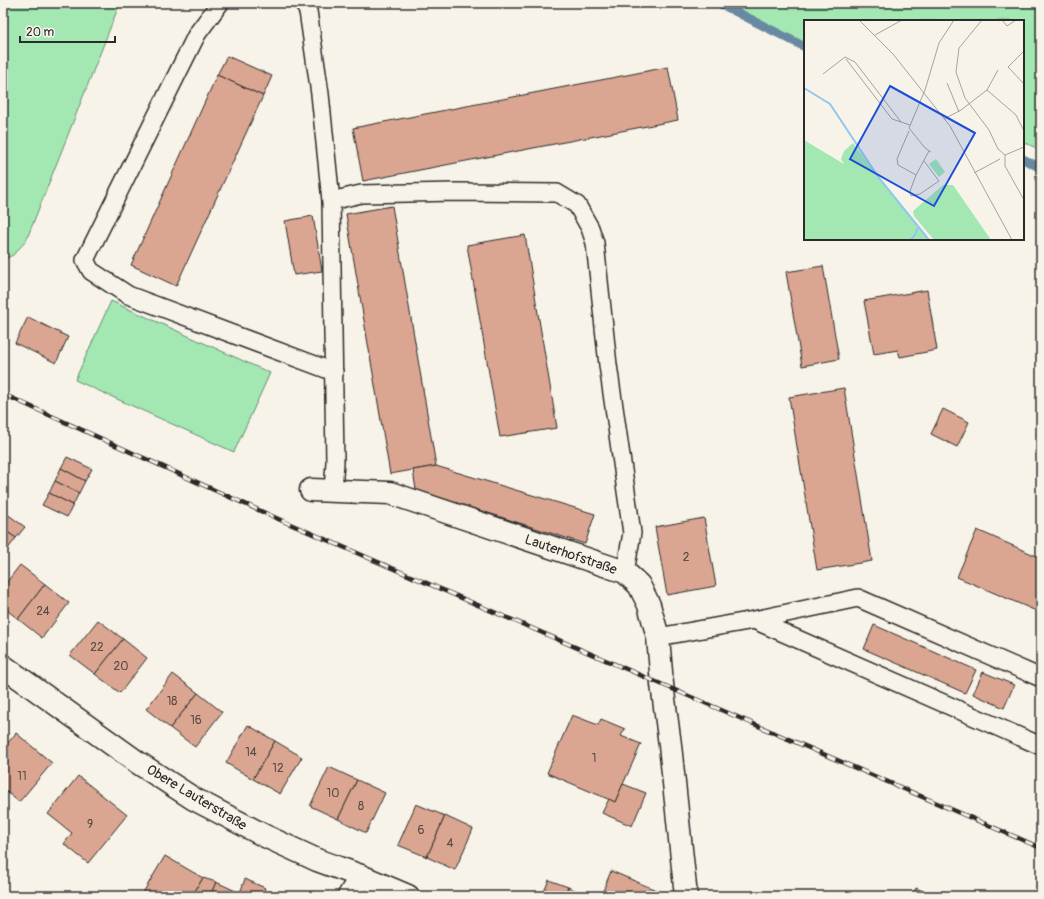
<svg xmlns="http://www.w3.org/2000/svg" width="1044" height="899" font-family="Pangolin,sans-serif">
	<style>
		.green { fill: #a3e8b3; stroke: #678a6f }
		.lines { fill: none; stroke-linecap: round; stroke-linejoin: round }
		.stream { stroke: #6889a1; stroke-width: 9 }
		.building { fill: #dba691; stroke: #2b2b2b }
		.service-casing { stroke: #2b2b2b; stroke-width: 20 }
		.minor-casing { stroke: #2b2b2b; stroke-width: 25 }
		.tertiary-casing { stroke: #2b2b2b; stroke-width: 25 }
		.service { stroke: #f7f3e8; stroke-width: 17 }
		.minor { stroke: #f7f3e8; stroke-width: 22 }
		.tertiary { stroke: #f7f3e8; stroke-width: 22 }
		.rail-casing { stroke: #2b2b2b; stroke-width: 4.5 }
		.rail { stroke: #f7f3e8; stroke-width: 3; stroke-dasharray: 9; stroke-linecap: butt }
		.labels { text-anchor: middle; stroke-width: 4; stroke-linejoin: round; paint-order: stroke }
		.number-label { font-size: 12px; fill: #574a44 }
		.street-label { font-size: 14px; fill: #2b2b2b; stroke: #f7f3e8 }
		.inset-river { fill: none; stroke: #90c8ef; stroke-width: 2 }
		.inset-road { fill: none; stroke: #a5a39c; stroke-width: 1 }
		.view { fill: #1d4ed8; fill-opacity: 0.15; stroke: #1d4ed8; stroke-width: 2 }
		.inset-edge { fill: none; stroke: #2b2b2b; stroke-width: 2 }
	</style>
	<rect width="100%" height="100%" fill="#f7f3e8"/>
	<filter id="ink" filterUnits="userSpaceOnUse"><feTurbulence type="fractalNoise" baseFrequency=".025" numOctaves="2"/><feDisplacementMap in="SourceGraphic" scale="8" xChannelSelector="R" yChannelSelector="G"/><feConvolveMatrix kernelMatrix="1 2 1 2 8 2 1 2 1" color-interpolation-filters="sRGB"/></filter>
	<g filter="url(#ink)">
		<!-- green -->
		<g class="green">
			<polygon points="3,3 120,3 26,241 13,255 3,260"/>
			<polygon points="711,3 1041,3 1041,150 1023,142 1023,21 805,21 805,45"/>
			<polygon points="111,301 270,373 234,452 75,380"/>
		</g>
		<g class="lines">
			<!-- stream -->
			<g class="stream">
				<polyline points="719,3 805,47"/>
				<polyline points="1023,159 1041,168"/>
			</g>
		</g>
		<!-- building -->
		<g class="building">
			<polygon points="227,56 272,76 263,96 217,75"/>
			<polygon points="668,67 678,120 363,181 353,128"/>
			<polygon points="217,75 263,96 176,286 131,265"/>
			<polygon points="392,206 436,466 390,474 346,214"/>
			<polygon points="313,216 322,271 294,275 285,221"/>
			<polygon points="525,235 557,428 500,437 467,245"/>
			<polygon points="823,266 839,359 802,366 786,272"/>
			<polygon points="927,290 937,350 900,357 898,350 874,354 864,301"/>
			<polygon points="28,317 68,337 56,363 15,343"/>
			<polygon points="844,388 872,561 817,570 789,397"/>
			<polygon points="943,409 969,422 957,447 931,434"/>
			<polygon points="67,457 92,469 85,481 61,468"/>
			<polygon points="436,466 595,514 585,544 416,490 413,470"/>
			<polygon points="61,468 85,481 79,493 55,481"/>
			<polygon points="55,481 79,493 73,505 49,493"/>
			<polygon points="49,493 73,505 67,517 42,505"/>
			<polygon points="3,511 25,527 16,538 3,529"/>
			<polygon points="704,518 716,586 667,595 655,527"/>
			<polygon points="3,529 16,538 7,550 3,547"/>
			<polygon points="977,530 1041,558 1041,613 957,577"/>
			<polygon points="20,565 45,584 18,619 3,607 3,587"/>
			<polygon points="45,584 69,603 42,638 18,619"/>
			<polygon points="98,620 123,639 95,674 70,655"/>
			<polygon points="874,625 976,670 965,693 864,649"/>
			<polygon points="123,639 147,658 120,693 95,674"/>
			<polygon points="983,672 1014,685 1004,708 973,694"/>
			<polygon points="173,674 198,693 170,728 146,709"/>
			<polygon points="198,693 222,712 195,747 170,728"/>
			<polygon points="572,715 598,725 601,719 625,729 621,736 641,744 615,802 547,773"/>
			<polygon points="248,725 275,741 253,779 226,763"/>
			<polygon points="16,733 52,763 19,802 3,789 3,749"/>
			<polygon points="275,741 302,757 280,794 253,779"/>
			<polygon points="329,767 357,780 338,819 310,806"/>
			<polygon points="78,776 127,815 88,863 64,844 72,833 48,814"/>
			<polygon points="357,780 385,793 366,833 338,819"/>
			<polygon points="623,784 646,793 632,826 602,813 609,799 615,802"/>
			<polygon points="416,804 445,816 427,857 398,845"/>
			<polygon points="445,816 473,829 455,870 427,857"/>
			<polygon points="165,856 203,878 192,896 141,896"/>
			<polygon points="611,871 668,895 668,896 601,896"/>
			<polygon points="203,878 216,882 210,896 192,896"/>
			<polygon points="245,879 265,888 262,896 210,896 216,882 240,893"/>
			<polygon points="549,880 568,887 564,896 542,896"/>
			<polygon points="568,887 588,896 564,896"/>
			<polygon points="916,888 935,896 912,896"/>
		</g>
		<g class="lines">
			<!-- service casing -->
			<g class="service-casing">
				<g id="service">
					<polyline points="220,3 197,34 85,260 91,271 128,295 334,372"/>
					<polyline points="303,3 308,11 320,94 331,201"/>
					<polyline points="333,491 335,462 331,201 361,194 455,192 557,193 577,205 590,228 595,243 608,365 632,533 625,572"/>
					<polyline points="754,620 1041,746"/>
					<polyline points="658,637 754,620 858,598 1041,678"/>
				</g>
			</g>
			<!-- minor casing -->
			<g class="minor-casing">
				<g id="minor">
					<polyline points="311,490 390,493 625,572 639,585 649,605 658,637 662,684 670,745 686,896"/>
					<polyline points="349,896 361,876"/>
				</g>
			</g>
			<!-- tertiary casing -->
			<g class="tertiary-casing">
				<polyline id="tertiary" points="3,666 137,762 194,799 265,836 317,860 361,876 408,896"/>
			</g>
			<!-- service -->
			<use href="#service" class="service"/>
			<!-- minor -->
			<use href="#minor" class="minor"/>
			<!-- tertiary -->
			<use href="#tertiary" class="tertiary"/>
			<!-- rail casing -->
			<g class="rail-casing">
				<polyline id="rail" points="3,394 276,518 1041,848"/>
			</g>
			<!-- rail -->
			<use href="#rail" class="rail"/>
		</g>
	</g>
	<g class="labels">
		<!-- number labels -->
		<g class="number-label">
			<text x="686" y="561">2</text>
			<text x="43" y="615">24</text>
			<text x="97" y="651">22</text>
			<text x="121" y="670">20</text>
			<text x="172" y="705">18</text>
			<text x="196" y="724">16</text>
			<text x="251" y="756">14</text>
			<text x="594" y="762">1</text>
			<text x="278" y="772">12</text>
			<text x="22" y="780">11</text>
			<text x="333" y="797">10</text>
			<text x="361" y="810">8</text>
			<text x="90" y="828">9</text>
			<text x="421" y="834">6</text>
			<text x="450" y="847">4</text>
		</g>
		<!-- street labels -->
		<g class="street-label">
			<text transform="translate(571 554) rotate(19)" y="5">Lauterhofstraße</text>
			<text transform="translate(197 797) rotate(31)" y="5">Obere Lauterstraße</text>
		</g>
	</g>
	<!-- overview -->
	<g transform="translate(804 20)">
		<rect width="220" height="220" fill="#f7f3e8"/>
		<path d="M0 120 40 144 37 139 40 131 49 123 124 220H0ZM132 139 141 152 135 157 125 144ZM139 165H149L187 220H130L110 196 109 191Z" fill="#a3e8b3"/>
		<path class="inset-river" d="M0 68 26 84 75 158 125 220M106 220 111 215 114 207"/>
		<path class="inset-road" d="M55 0 89 34 146 106 208 220M178 0 155 28 152 52 161 78 185 110 194 129 201 135M198 0 203 6 212 0M71 15 98 0M220 31 204 47 220 64M42 39 88 99 106 105M19 54 41 37 51 42 97 102M143 63 155 92M183 70 212 95 220 111M140 99 157 90 183 70 194 50M105 111 93 139 94 145 112 155 125 131M127 132 121 128 105 108 121 70 135 23 150 0M201 135V146L220 180M201 135 220 127M170 153 196 139M112 155 106 171 107 176 116 174 135 161 120 141"/>
		<path class="view" d="M86 66 171 113 130 186 46 139Z"/>
		<rect width="220" height="220" class="inset-edge"/>
	</g>
	<!-- margin -->
	<rect width="1044" height="899" fill="none" stroke="#f7f3e8" stroke-width="16"/>
	<rect x="8" y="8" width="1028" height="883" fill="none" stroke="#2b2b2b" stroke-width="1.5" filter="url(#ink)"/>
	<!-- scale -->
	<path d="M20 36v6h95v-6" fill="none" stroke="#2b2b2b" stroke-width="2"/>
	<text x="26" y="36" font-size="12" fill="#2b2b2b" stroke="#f7f3e8" stroke-width="3" paint-order="stroke">20 m</text>
</svg>
